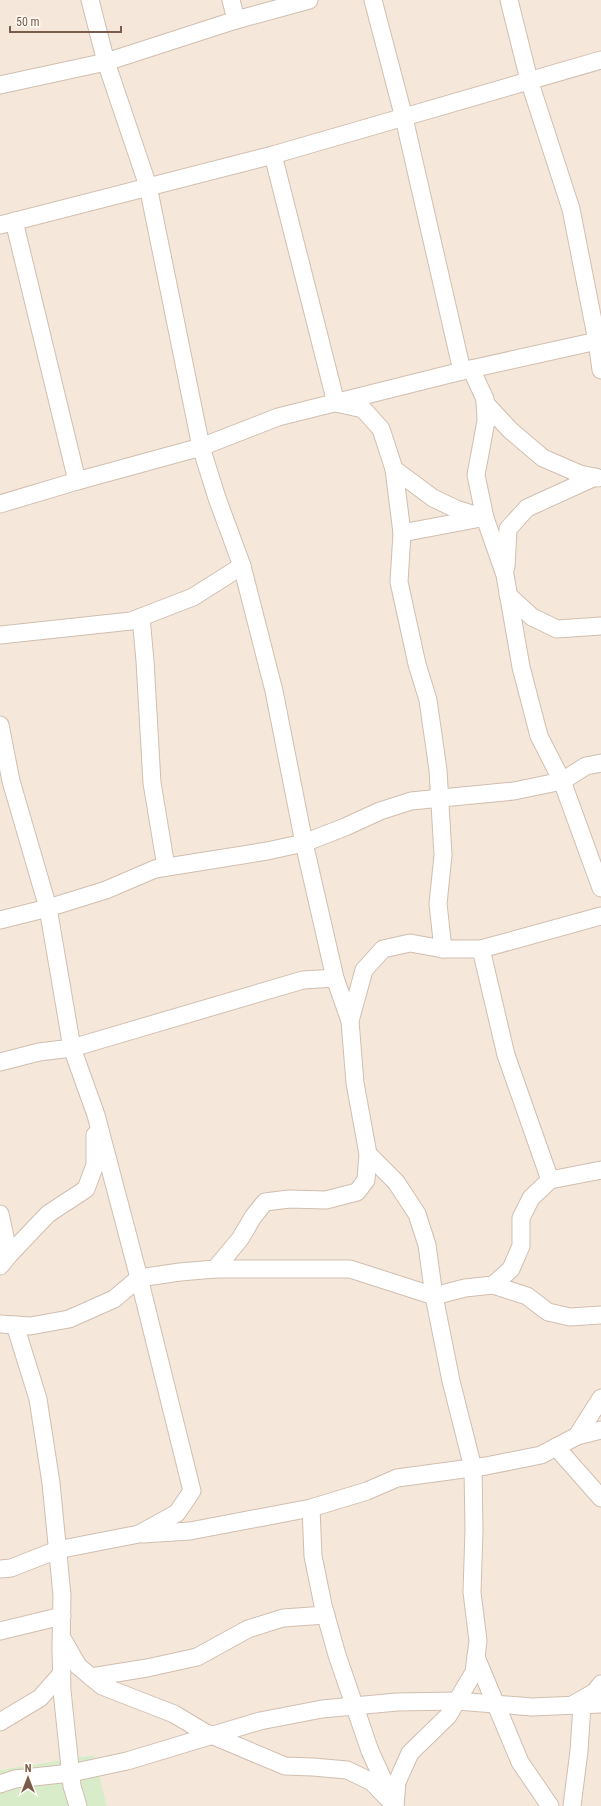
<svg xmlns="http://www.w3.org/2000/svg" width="601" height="1806" font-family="'Roboto Condensed',sans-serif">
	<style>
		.residential { fill: #f5e8da }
		.green { fill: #d8ecc9 }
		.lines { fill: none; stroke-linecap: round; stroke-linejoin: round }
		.street-casing { stroke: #d1beb0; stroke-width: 19 }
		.street { stroke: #fff; stroke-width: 17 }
	</style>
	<rect width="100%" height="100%" fill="#fdf6ec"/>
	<!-- residential -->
	<polygon class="residential" points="0,0 601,0 601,1806 107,1806 94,1755 0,1770"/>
	<!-- green -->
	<polygon class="green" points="94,1755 107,1806 0,1806 0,1770"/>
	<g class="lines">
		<!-- street casing -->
		<g class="street-casing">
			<g id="street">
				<polyline points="90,0 106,62 148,186 201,447 217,498 242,566 274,691 304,843 335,978 350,1021 355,1083 368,1154 396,1182 417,1214 427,1245 434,1296 451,1381 473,1468 474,1530 472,1592 478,1641 474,1672 448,1716 410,1753 397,1782 395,1806"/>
				<polyline points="231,0 236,20"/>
				<polyline points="373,0 404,118 462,371"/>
				<polyline points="509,0 529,80 571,209 597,341"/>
				<polyline points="0,85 106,62 236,20 309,0"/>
				<polyline points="273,155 336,403 363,409 381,429 394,469 402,533 399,582 417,664 428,700 438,770 443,855 438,904 443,949"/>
				<polyline points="14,221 77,481"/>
				<polyline points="0,225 273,155 601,60"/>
				<polyline points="471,369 485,399 486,421 476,475 485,518 505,575 521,667 539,736 562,781 601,888"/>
				<polyline points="485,403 510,430 543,458 580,474 598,478"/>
				<polyline points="394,469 433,498 456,509 485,518"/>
				<polyline points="0,504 77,481 201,447 278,417 462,371 597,341 601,370"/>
				<polyline points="402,533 481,518"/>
				<polyline points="506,567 508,529 527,508 595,477"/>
				<polyline points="508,595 532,617 557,629 601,626"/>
				<polyline points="141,617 145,661 152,783 166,867"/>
				<polyline points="0,635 131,621 193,597 242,566"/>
				<polyline points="0,725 11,781 48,908 72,1048 96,1115 139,1278 192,1491 177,1513 139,1534 57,1550 11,1568 0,1569"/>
				<polyline points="0,920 48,908 106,890 155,869 267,851 304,843 345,827 380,811 411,801 514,791 562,781 586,766 601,763"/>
				<polyline points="481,949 506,1055 550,1180"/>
				<polyline points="350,1021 364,970 383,949 410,943 443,949 481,949 601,916"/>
				<polyline points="0,1062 39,1052 72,1048 303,980 335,978"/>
				<polyline points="0,1214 9,1255"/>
				<polyline points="0,1266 9,1255 48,1214 86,1189 95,1165 95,1135"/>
				<polyline points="215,1269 240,1239 253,1217 265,1202 289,1199 326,1200 357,1192 366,1180 368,1154"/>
				<polyline points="493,1285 527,1296 548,1312 570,1317 601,1315"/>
				<polyline points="0,1324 30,1326 69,1319 114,1299 139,1278 180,1272 215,1269 350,1269 434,1296 465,1288 493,1285 511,1269 521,1246 521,1218 531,1198 550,1180 601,1170"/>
				<polyline points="15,1325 38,1399 51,1483 62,1595 61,1648 62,1691 72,1786 78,1806"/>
				<polyline points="577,1436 601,1430"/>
				<polyline points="556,1447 601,1498"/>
				<polyline points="311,1508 313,1556 323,1605 337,1655 370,1751 390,1795"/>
				<polyline points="143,1534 190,1531 311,1508 367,1491 397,1478 486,1466 541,1455 577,1436 601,1398"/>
				<polyline points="0,1631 62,1616"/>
				<polyline points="62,1638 78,1666 102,1686 174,1714 204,1732 285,1766 313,1767 347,1770 372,1782 395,1806"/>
				<polyline points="476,1657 520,1762 550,1806"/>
				<polyline points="91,1677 147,1668 197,1657 248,1629 283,1618 326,1615"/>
				<polyline points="574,1704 595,1692 601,1684"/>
				<polyline points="0,1722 40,1698 62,1673"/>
				<polyline points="0,1784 15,1779 71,1773 127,1761 260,1721 322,1709 397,1702 457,1701 532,1707 601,1704"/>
				<polyline points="572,1806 579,1751 582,1705"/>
			</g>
		</g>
		<!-- street -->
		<use href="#street" class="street"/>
	</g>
	<!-- north arrow -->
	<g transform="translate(28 1778)" stroke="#fffaf3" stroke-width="3" paint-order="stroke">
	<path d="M0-3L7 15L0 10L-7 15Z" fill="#7a5c4d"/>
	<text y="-6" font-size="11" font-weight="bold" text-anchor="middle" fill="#7a5c4d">N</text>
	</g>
	<!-- scale -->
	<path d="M10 26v6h111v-6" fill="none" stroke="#7a5c4d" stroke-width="2"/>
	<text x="16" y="26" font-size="12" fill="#7a5c4d" stroke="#fffaf3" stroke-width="3" paint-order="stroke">50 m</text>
</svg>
